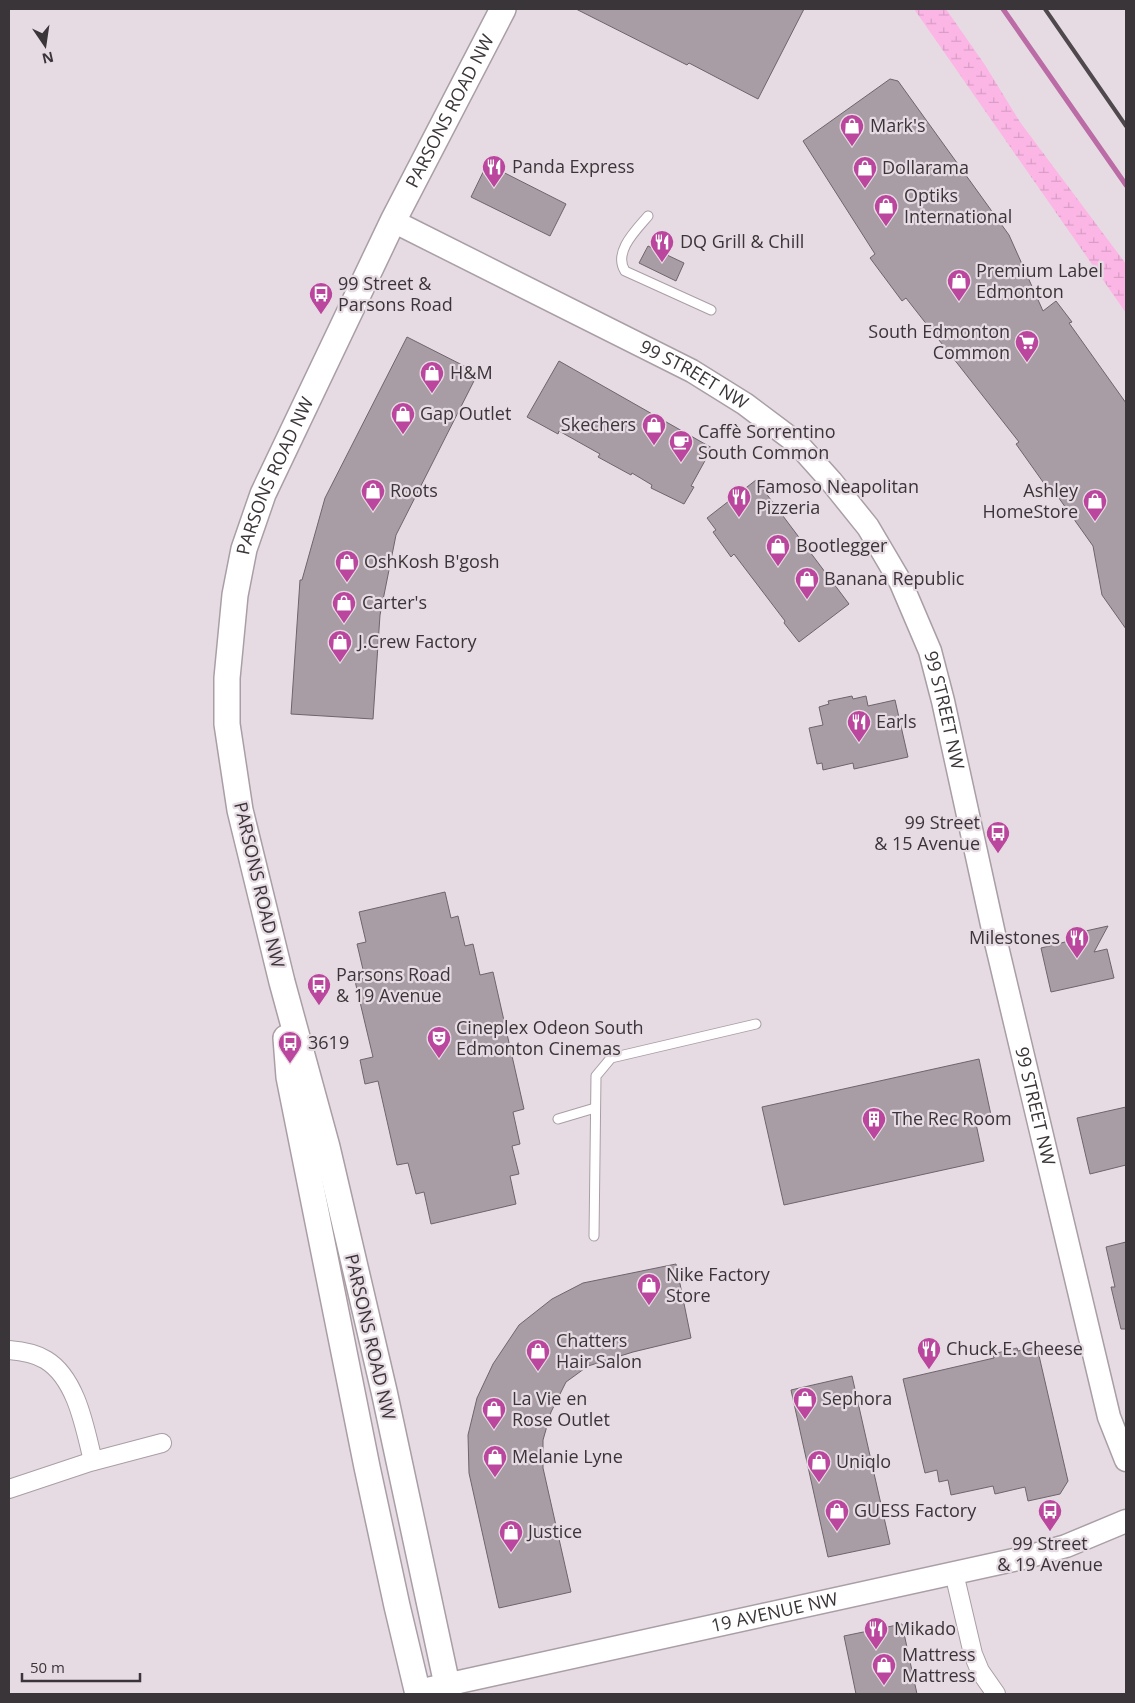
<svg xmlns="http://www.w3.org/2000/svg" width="1135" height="1703" font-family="'Open Sans',sans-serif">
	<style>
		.wetland { fill: url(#wetland-marsh) }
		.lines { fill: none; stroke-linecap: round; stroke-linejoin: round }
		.stream { stroke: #bb6ba5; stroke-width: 5 }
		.building { fill: #a89da5; stroke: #6e646b }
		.service-casing { stroke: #a99ea5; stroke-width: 11 }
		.minor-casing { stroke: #a99ea5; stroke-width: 20 }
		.tertiary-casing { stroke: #a99ea5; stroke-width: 25 }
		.secondary-casing { stroke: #a99ea5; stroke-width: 28 }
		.service { stroke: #fff; stroke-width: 9 }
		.minor { stroke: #fff; stroke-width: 18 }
		.tertiary { stroke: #fff; stroke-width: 22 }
		.secondary { stroke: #fff; stroke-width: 25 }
		.rail { stroke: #4f494d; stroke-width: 4 }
		.labels { text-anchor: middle; stroke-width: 4.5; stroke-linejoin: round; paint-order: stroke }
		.street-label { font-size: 18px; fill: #3a3538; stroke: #e7dbe3 }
		.poi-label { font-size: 18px; fill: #3a3538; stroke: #e7dbe3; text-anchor: start }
	</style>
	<defs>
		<pattern id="wetland-marsh" width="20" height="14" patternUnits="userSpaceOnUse" patternTransform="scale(1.25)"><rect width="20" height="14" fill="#fbb6e6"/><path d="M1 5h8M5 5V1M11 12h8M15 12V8" fill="none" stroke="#d89dc6"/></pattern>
	</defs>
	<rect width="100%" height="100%" fill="#e7dbe3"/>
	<!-- wetland -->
	<polygon class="wetland" points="914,9 946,9 985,65 1020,122 1126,264 1126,313"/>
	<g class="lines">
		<!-- stream -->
		<polyline class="stream" points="1003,9 1126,185"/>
	</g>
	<!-- building -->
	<g class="building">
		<polygon points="576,9 804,9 758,99 689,63 687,65"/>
		<polygon points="890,79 898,81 1009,235 1043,311 1056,301 1072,322 1069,323 1126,403 1126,629 1102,595 1093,546 1051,487 1048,489 1016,444 1019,442 906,298 902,301 870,258 875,254 803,141"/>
		<polygon points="487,164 566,204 550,236 471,197"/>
		<polygon points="648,246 684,263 676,281 639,263"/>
		<polygon points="407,337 478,373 396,535 380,615 373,719 291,714 300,580 302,580 325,498"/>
		<polygon points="559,361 712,448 691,486 694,487 684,504 651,488 652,485 632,473 631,475 598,457 600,454 559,431 558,434 527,417"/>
		<polygon points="756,480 849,604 799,642 784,623 785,621 734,554 731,557 713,532 716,530 707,518"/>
		<polygon points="852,696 853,699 866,696 868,706 895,700 908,757 854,769 853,763 823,770 822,763 817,764 809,728 823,725 819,707 829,704 828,701"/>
		<polygon points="445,892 451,918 458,916 465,946 473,944 480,975 493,972 524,1109 513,1112 520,1144 512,1146 519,1174 510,1176 516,1204 431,1224 424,1192 416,1194 408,1163 397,1165 378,1081 365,1084 360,1060 373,1057 355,981 365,978 357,944 366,942 359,912"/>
		<polygon points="1108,926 1094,952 1107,949 1114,978 1051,992 1041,948 1073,940 1072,934"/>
		<polygon points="979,1059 991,1115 975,1119 984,1161 784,1205 762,1107"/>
		<polygon points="1126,1107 1126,1165 1090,1174 1077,1118"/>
		<polygon points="1126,1242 1126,1329 1121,1329 1111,1287 1115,1287 1106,1247"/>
		<polygon points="676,1264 691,1338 633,1352 588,1366 566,1382 551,1412 543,1440 543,1468 571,1592 499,1608 469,1473 468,1435 477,1398 493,1364 519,1325 552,1299 583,1283"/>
		<polygon points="1037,1347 1068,1481 1060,1494 1028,1501 1025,1487 995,1494 993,1486 951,1495 948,1480 939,1482 937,1470 925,1473 903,1379 994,1358 993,1354 1017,1348 1018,1351"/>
		<polygon points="852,1376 890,1544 828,1557 791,1390"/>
		<polygon points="902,1624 917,1694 856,1694 844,1636"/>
	</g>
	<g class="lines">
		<!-- service casing -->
		<g class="service-casing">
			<g id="service">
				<path d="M648 216C636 230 613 252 625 271L711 310"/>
				<polyline points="558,1119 595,1108"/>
				<polyline points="594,1236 596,1076 611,1058 756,1024"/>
			</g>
		</g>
		<!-- minor casing -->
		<g class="minor-casing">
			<g id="minor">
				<path d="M9 1350C22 1351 35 1353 46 1360 77 1379 85 1429 93 1461"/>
				<polyline points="9,1489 90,1462 162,1443"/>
				<polyline points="954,1573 973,1654 980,1671 996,1694"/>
			</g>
		</g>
		<!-- tertiary casing -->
		<g class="tertiary-casing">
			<g id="tertiary">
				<path id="s1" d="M393 221 692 371 745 404 797 443 831 481 868 527 901 583 930 651 943 701 994 934 1109 1417 1126 1460"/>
				<path id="s2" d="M418 1691 1027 1557 1066 1546 1126 1521"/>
			</g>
		</g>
		<!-- secondary casing -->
		<g class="secondary-casing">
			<g id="secondary">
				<polyline points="286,1038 289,1077 367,1467 397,1606 418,1694"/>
				<path id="s3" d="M449 1694 384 1391 327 1147 282 982 240 810 227 724V678L235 595 244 549 263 494 393 221 503 9"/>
			</g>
		</g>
		<!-- service -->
		<use href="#service" class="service"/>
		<!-- minor -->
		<use href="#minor" class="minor"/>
		<!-- tertiary -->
		<use href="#tertiary" class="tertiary"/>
		<!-- secondary -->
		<use href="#secondary" class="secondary"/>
		<!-- rail -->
		<polyline class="rail" points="1045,9 1126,126"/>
	</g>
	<!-- icons -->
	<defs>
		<g id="shop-pin" transform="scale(1.25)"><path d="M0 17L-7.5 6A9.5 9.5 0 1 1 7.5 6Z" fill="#ba469e" stroke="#e7dbe3"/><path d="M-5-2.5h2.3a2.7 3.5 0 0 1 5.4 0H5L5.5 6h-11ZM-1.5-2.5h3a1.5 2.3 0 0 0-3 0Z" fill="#fff"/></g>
		<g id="restaurant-pin" transform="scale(1.25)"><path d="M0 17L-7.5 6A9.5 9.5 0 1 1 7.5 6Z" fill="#ba469e" stroke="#e7dbe3"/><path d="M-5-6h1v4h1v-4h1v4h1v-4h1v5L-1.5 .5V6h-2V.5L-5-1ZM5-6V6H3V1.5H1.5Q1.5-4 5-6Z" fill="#fff"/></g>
		<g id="bus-pin" transform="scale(1.25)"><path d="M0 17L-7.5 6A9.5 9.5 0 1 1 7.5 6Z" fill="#ba469e" stroke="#e7dbe3"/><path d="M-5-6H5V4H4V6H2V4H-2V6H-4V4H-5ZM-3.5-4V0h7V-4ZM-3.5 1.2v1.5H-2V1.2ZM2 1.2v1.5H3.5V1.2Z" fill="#fff"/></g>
		<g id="supermarket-pin" transform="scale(1.25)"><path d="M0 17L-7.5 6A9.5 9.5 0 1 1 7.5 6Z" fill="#ba469e" stroke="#e7dbe3"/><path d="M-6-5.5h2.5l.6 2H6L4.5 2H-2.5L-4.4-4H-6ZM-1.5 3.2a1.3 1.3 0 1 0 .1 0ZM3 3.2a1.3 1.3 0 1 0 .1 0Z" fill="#fff"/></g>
		<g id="cafe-pin" transform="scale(1.25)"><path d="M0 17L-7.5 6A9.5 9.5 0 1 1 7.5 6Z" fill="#ba469e" stroke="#e7dbe3"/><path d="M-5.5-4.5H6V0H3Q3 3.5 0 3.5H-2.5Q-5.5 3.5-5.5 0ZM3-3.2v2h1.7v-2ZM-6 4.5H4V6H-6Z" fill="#fff"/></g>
		<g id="theatre-pin" transform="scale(1.25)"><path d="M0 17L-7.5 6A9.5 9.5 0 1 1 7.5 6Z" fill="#ba469e" stroke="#e7dbe3"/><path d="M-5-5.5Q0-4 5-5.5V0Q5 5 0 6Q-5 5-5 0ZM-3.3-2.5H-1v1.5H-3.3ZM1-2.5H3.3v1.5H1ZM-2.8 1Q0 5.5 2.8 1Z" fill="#fff"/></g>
		<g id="building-pin" transform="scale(1.25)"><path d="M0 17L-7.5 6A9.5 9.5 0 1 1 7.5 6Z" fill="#ba469e" stroke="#e7dbe3"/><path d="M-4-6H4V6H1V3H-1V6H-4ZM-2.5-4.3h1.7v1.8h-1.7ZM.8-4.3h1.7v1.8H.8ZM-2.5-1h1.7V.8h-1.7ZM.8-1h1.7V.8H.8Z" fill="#fff"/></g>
	</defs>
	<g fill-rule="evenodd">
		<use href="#shop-pin" x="852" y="126"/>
		<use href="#restaurant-pin" x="494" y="167"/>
		<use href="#shop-pin" x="865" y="168"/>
		<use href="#shop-pin" x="886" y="206"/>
		<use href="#restaurant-pin" x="662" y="242"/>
		<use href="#shop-pin" x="959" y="281"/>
		<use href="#bus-pin" x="321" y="294"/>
		<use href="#supermarket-pin" x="1027" y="342"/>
		<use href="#shop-pin" x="432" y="373"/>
		<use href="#shop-pin" x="403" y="414"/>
		<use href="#shop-pin" x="654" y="425"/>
		<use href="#cafe-pin" x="681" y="442"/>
		<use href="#shop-pin" x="373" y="491"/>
		<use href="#restaurant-pin" x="739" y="497"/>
		<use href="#shop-pin" x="1095" y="501"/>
		<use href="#shop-pin" x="778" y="546"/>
		<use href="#shop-pin" x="347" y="562"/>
		<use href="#shop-pin" x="807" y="579"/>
		<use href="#shop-pin" x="344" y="603"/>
		<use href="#shop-pin" x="340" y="642"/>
		<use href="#restaurant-pin" x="859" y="722"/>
		<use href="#bus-pin" x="998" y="833"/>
		<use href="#restaurant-pin" x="1077" y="938"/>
		<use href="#bus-pin" x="319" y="985"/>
		<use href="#theatre-pin" x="439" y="1038"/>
		<use href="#bus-pin" x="290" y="1043"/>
		<use href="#building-pin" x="874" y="1119"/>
		<use href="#shop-pin" x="649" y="1285"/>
		<use href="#restaurant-pin" x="929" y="1349"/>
		<use href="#shop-pin" x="538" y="1351"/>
		<use href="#shop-pin" x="805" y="1399"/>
		<use href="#shop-pin" x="494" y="1409"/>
		<use href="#shop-pin" x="495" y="1457"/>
		<use href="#shop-pin" x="819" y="1462"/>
		<use href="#shop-pin" x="837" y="1511"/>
		<use href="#bus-pin" x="1050" y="1511"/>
		<use href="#shop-pin" x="511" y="1532"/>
		<use href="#restaurant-pin" x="876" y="1629"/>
		<use href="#shop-pin" x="884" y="1665"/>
	</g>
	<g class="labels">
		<!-- street labels -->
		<g class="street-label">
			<text dy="6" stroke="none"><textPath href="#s3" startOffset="1656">PARSONS ROAD NW</textPath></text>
			<text dy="6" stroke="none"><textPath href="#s1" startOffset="338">99 STREET NW</textPath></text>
			<text dy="6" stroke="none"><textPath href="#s3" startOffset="1251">PARSONS ROAD NW</textPath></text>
			<text dy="6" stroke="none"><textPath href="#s1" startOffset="772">99 STREET NW</textPath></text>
			<text transform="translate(259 885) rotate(77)" y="6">PARSONS ROAD NW</text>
			<text dy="6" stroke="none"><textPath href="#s1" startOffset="1178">99 STREET NW</textPath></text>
			<text transform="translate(370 1337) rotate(77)" y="6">PARSONS ROAD NW</text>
			<text dy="6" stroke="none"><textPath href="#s2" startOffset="365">19 AVENUE NW</textPath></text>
		</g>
		<!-- poi labels -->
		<g class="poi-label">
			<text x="870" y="132">Mark's</text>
			<text x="512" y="173">Panda Express</text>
			<text x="882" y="174">Dollarama</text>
			<text x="904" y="202">Optiks<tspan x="904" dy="21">International</tspan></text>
			<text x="680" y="248">DQ Grill &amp; Chill</text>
			<text x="976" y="277">Premium Label<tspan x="976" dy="21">Edmonton</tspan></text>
			<text x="338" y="290">99 Street &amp;<tspan x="338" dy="21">Parsons Road</tspan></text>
			<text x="1010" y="338" text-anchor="end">South Edmonton<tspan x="1010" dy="21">Common</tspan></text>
			<text x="450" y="379">H&amp;M</text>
			<text x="420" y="420">Gap Outlet</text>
			<text x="636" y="431" text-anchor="end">Skechers</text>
			<text x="698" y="438">Caffè Sorrentino<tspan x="698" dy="21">South Common</tspan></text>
			<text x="756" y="493">Famoso Neapolitan<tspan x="756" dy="21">Pizzeria</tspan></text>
			<text x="390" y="497">Roots</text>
			<text x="1078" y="497" text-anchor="end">Ashley<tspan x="1078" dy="21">HomeStore</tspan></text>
			<text x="796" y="552">Bootlegger</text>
			<text x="364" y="568">OshKosh B'gosh</text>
			<text x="824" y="585">Banana Republic</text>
			<text x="362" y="609">Carter's</text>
			<text x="358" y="648">J.Crew Factory</text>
			<text x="876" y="728">Earls</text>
			<text x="980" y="829" text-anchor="end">99 Street<tspan x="980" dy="21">&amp; 15 Avenue</tspan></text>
			<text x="1060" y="944" text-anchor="end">Milestones</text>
			<text x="336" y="981">Parsons Road<tspan x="336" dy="21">&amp; 19 Avenue</tspan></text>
			<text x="456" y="1034">Cineplex Odeon South<tspan x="456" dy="21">Edmonton Cinemas</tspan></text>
			<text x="308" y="1049">3619</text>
			<text x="892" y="1125">The Rec Room</text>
			<text x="666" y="1281">Nike Factory<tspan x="666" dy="21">Store</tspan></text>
			<text x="556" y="1347">Chatters<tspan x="556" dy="21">Hair Salon</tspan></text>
			<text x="946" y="1355">Chuck E. Cheese</text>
			<text x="512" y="1405">La Vie en<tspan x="512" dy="21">Rose Outlet</tspan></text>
			<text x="822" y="1405">Sephora</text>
			<text x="512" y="1463">Melanie Lyne</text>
			<text x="836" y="1468">Uniqlo</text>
			<text x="854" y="1517">GUESS Factory</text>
			<text x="528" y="1538">Justice</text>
			<text x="1050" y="1550" text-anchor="middle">99 Street<tspan x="1050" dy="21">&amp; 19 Avenue</tspan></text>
			<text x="894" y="1635">Mikado</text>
			<text x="902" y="1661">Mattress<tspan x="902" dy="21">Mattress</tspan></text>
		</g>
	</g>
	<!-- border -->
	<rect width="1135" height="1703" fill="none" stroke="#3a3538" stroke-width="20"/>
	<!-- north arrow -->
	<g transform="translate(45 45) rotate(167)" stroke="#e7dbe3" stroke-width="4" paint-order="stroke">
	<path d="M0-4L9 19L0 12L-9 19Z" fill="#3a3538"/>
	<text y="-8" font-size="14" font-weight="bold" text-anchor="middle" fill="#3a3538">N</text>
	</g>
	<!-- scale -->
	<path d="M22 1673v8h118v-8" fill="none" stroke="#3a3538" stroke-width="2.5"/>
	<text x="30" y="1673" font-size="15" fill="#3a3538" stroke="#e7dbe3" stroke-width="4" paint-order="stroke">50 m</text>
</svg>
